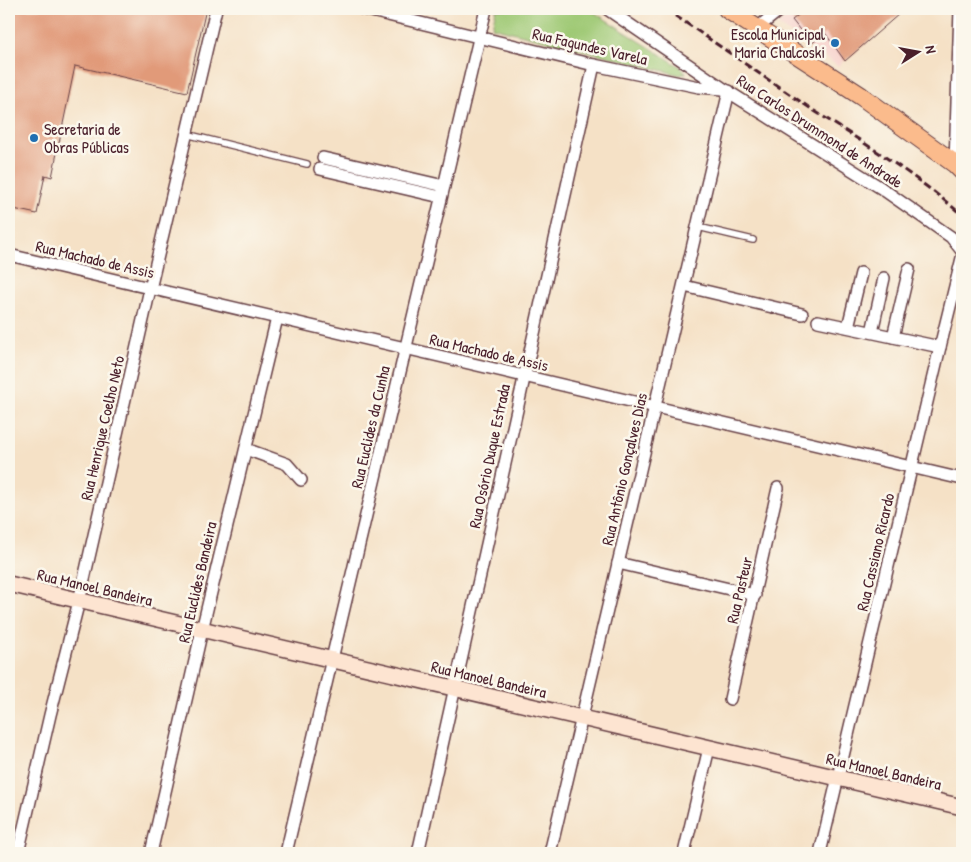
<svg xmlns="http://www.w3.org/2000/svg" width="971" height="862" font-family="'Patrick Hand',sans-serif">
	<style>
		.built { fill: #f7d0cb }
		.green { fill: #9fc975; stroke: #747450 }
		.building { fill: #e19a79 }
		.lines { fill: none; stroke-linecap: round; stroke-linejoin: round }
		.lane-casing { stroke: #643c42; stroke-width: 8 }
		.street-casing { stroke: #643c42; stroke-width: 14 }
		.secondary-casing { stroke: #643c42; stroke-width: 18 }
		.primary-casing { stroke: #643c42; stroke-width: 20 }
		.lane { stroke: #fff; stroke-width: 5.5 }
		.street { stroke: #fff; stroke-width: 11 }
		.secondary { stroke: #fde4d1; stroke-width: 15 }
		.primary { stroke: #fbbb8c; stroke-width: 18 }
		.rail { stroke: #4a1f2b; stroke-width: 3; stroke-dasharray: 8 4; stroke-linecap: butt }
		.poi-dot { fill: #1f6fb2; stroke: #fbf7ec; stroke-width: 2 }
		.labels { text-anchor: middle; stroke-width: 5; stroke-linejoin: round; paint-order: stroke }
		.poi-label { font-size: 16px; fill: #4a1f2b; stroke: #fbf7ec; text-anchor: end }
		.street-label { font-size: 16px; fill: #4a1f2b; stroke: #fbf7ec }
	</style>
	<rect width="100%" height="100%" fill="#fbf7ec"/>
	<filter id="ink" filterUnits="userSpaceOnUse"><feTurbulence type="fractalNoise" baseFrequency=".02" numOctaves="2"/><feDisplacementMap in="SourceGraphic" scale="10" xChannelSelector="R" yChannelSelector="G"/><feConvolveMatrix kernelMatrix="1 2 1 2 8 2 1 2 1" color-interpolation-filters="sRGB"/></filter>
	<filter id="wash" filterUnits="userSpaceOnUse"><feTurbulence type="fractalNoise" baseFrequency=".0096" numOctaves="4" result="noise"/><feDisplacementMap in="SourceGraphic" scale="20" xChannelSelector="R" yChannelSelector="G"/><feGaussianBlur stdDeviation="1.12" result="paint"/><feColorMatrix in="noise" values="0 0 0 0 0 0 0 0 0 0 0 0 0 0 0 0 0 1.4 0 .05"/><feComposite in="paint" operator="in"/></filter>
	<g filter="url(#wash)">
		<rect width="100%" height="100%" fill="#f5e1c6"/>
		<!-- built -->
		<polygon class="built" points="798,9 899,9 899,14 838,66 778,25"/>
		<!-- green -->
		<polygon class="green" points="496,9 589,9 682,68 686,73 680,75 492,27"/>
		<g id="blocks">
			<!-- building -->
			<g class="building">
				<polygon points="9,9 206,9 187,92 75,66 52,177 45,175 37,214 9,208"/>
				<polygon points="806,9 894,9 899,14 845,61 825,33 811,44 792,20"/>
			</g>
		</g>
	</g>
	<g filter="url(#ink)">
		<use href="#blocks" fill-opacity="0" stroke="#643c42" stroke-width="1"/>
		<g class="lines">
			<!-- lane casing -->
			<g class="lane-casing">
				<g id="lane">
					<polyline points="186,134 307,164"/>
					<polyline points="698,227 753,240"/>
				</g>
			</g>
			<!-- street casing -->
			<g class="street-casing">
				<g id="street">
					<polyline points="363,9 594,65 699,87 723,89"/>
					<polyline points="607,9 724,89 881,188 951,237 962,251"/>
					<polyline points="756,29 781,9"/>
					<polyline points="323,158 444,186"/>
					<polyline points="955,164 960,9"/>
					<polyline points="320,169 441,197"/>
					<polyline points="9,255 962,479"/>
					<polyline points="684,286 802,314"/>
					<polyline points="818,321 940,347"/>
					<polyline points="848,327 861,273"/>
					<polyline points="872,332 884,278"/>
					<polyline points="893,337 909,269"/>
					<polyline points="246,449 287,464 301,480"/>
					<polyline points="618,563 755,595"/>
					<polyline points="730,699 778,488"/>
					<polyline points="18,853 50,715 79,601 150,289 216,9"/>
					<polyline points="151,853 202,630 277,318"/>
					<polyline points="286,853 486,9"/>
					<polyline points="418,853 594,65"/>
					<polyline points="550,853 729,91"/>
					<polyline points="684,853 709,748"/>
					<polyline points="820,853 940,347 962,258"/>
				</g>
			</g>
			<!-- secondary casing -->
			<g class="secondary-casing">
				<polyline id="secondary" points="9,584 962,807"/>
			</g>
			<!-- primary casing -->
			<g class="primary-casing">
				<polyline id="primary" points="727,9 861,96 955,164 962,171"/>
			</g>
			<!-- lane -->
			<use href="#lane" class="lane"/>
			<!-- street -->
			<use href="#street" class="street"/>
			<!-- secondary -->
			<use href="#secondary" class="secondary"/>
			<!-- primary -->
			<use href="#primary" class="primary"/>
			<!-- rail -->
			<path class="rail" d="M665 9C715 42 763 77 813 110 864 143 916 175 962 215"/>
		</g>
	</g>
	<!-- markers -->
	<g class="poi-dot">
		<circle cx="835" cy="43" r="5"/>
		<circle cx="34" cy="138" r="5"/>
	</g>
	<g class="labels">
		<!-- poi labels -->
		<g class="poi-label">
			<text x="825" y="40">Escola Municipal<tspan x="825" dy="18">Maria Chalcoski</tspan></text>
			<text x="44" y="135" text-anchor="start">Secretaria de<tspan x="44" dy="18">Obras Públicas</tspan></text>
		</g>
		<!-- street labels -->
		<g class="street-label">
			<text transform="translate(590 46) rotate(13)" y="6">Rua Fagundes Varela</text>
			<text transform="translate(820 131) rotate(33)" y="6">Rua Carlos Drummond de Andrade</text>
			<text transform="translate(95 259) rotate(13)" y="6">Rua Machado de Assis</text>
			<text transform="translate(489 352) rotate(13)" y="6">Rua Machado de Assis</text>
			<text transform="translate(370 427) rotate(-77)" y="6">Rua Euclides da Cunha</text>
			<text transform="translate(102 428) rotate(-77)" y="6">Rua Henrique Coelho Neto</text>
			<text transform="translate(489 456) rotate(-78)" y="6">Rua Osório Duque Estrada</text>
			<text transform="translate(624 469) rotate(-77)" y="6">Rua Antônio Gonçalves Dias</text>
			<text transform="translate(875 552) rotate(-77)" y="6">Rua Cassiano Ricardo</text>
			<text transform="translate(197 582) rotate(-77)" y="6">Rua Euclides Bandeira</text>
			<text transform="translate(95 587) rotate(13)" y="6">Rua Manoel Bandeira</text>
			<text transform="translate(739 590) rotate(-77)" y="6">Rua Pasteur</text>
			<text transform="translate(489 679) rotate(13)" y="6">Rua Manoel Bandeira</text>
			<text transform="translate(884 771) rotate(13)" y="6">Rua Manoel Bandeira</text>
		</g>
	</g>
	<!-- margin -->
	<rect width="971" height="862" fill="none" stroke="#fbf7ec" stroke-width="30"/>
	<!-- north arrow -->
	<g transform="translate(918 52) rotate(79)" stroke="#fbf7ec" stroke-width="4" paint-order="stroke">
	<path d="M0-4L9 19L0 12L-9 19Z" fill="#4a1f2b"/>
	<text y="-8" font-size="14" font-weight="bold" text-anchor="middle" fill="#4a1f2b">N</text>
	</g>
</svg>
